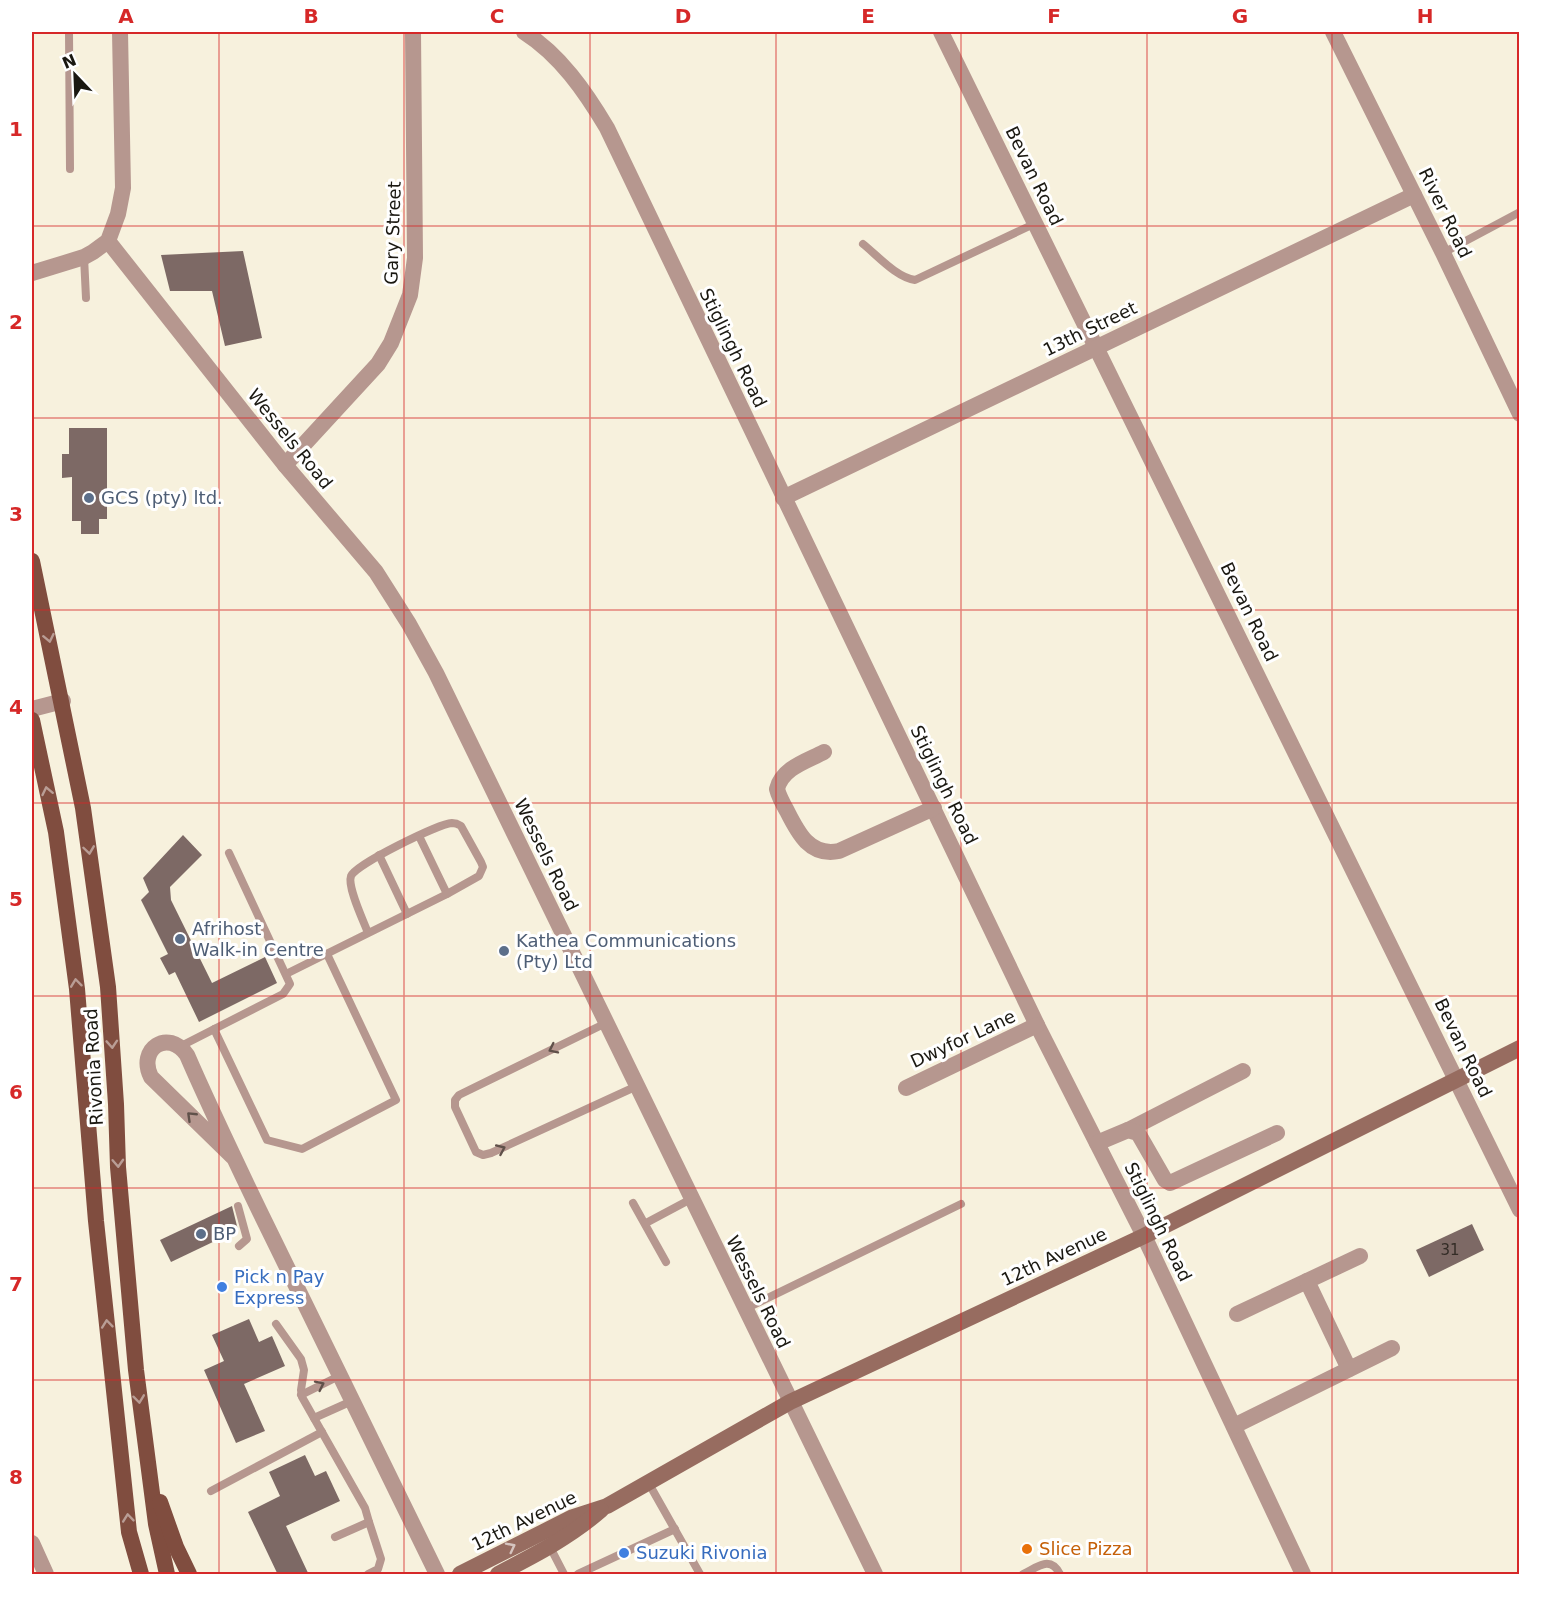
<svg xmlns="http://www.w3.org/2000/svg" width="1551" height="1606" font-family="'DejaVu Sans',sans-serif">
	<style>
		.building { fill: #7d6965 }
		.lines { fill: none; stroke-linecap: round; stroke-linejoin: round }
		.service { stroke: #b6978f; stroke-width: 8 }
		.minor { stroke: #b6978f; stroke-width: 16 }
		.secondary { stroke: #976c60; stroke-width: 16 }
		.primary { stroke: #804d3f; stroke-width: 16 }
		.oneway { stroke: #b99d95 }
		.oneway2 { stroke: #60514a }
		.oneway3 { stroke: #d5c4bf }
		.grid { fill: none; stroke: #d62828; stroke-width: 1.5; stroke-opacity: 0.55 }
		.service-dot { fill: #5c6f8a; stroke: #fff; stroke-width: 2 }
		.shop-dot { fill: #3f7fe0; stroke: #fff; stroke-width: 2 }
		.food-dot { fill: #e8710a; stroke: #fff; stroke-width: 2 }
		.labels { text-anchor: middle; stroke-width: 6; stroke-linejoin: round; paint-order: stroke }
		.number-label { font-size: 15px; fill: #332c26 }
		.street-label { font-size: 18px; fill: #1a1811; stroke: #fff }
		.service-label { font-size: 18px; fill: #4e5e75; stroke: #fff; text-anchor: start }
		.shop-label { font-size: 18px; fill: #366cbe; stroke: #fff; text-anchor: start }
		.food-label { font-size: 18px; fill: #c56008; stroke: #fff; text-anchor: start }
		.neatline { fill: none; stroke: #d62828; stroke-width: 2 }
		.grid-label { font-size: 20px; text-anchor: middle; font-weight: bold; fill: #d62828 }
	</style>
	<rect width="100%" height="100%" fill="#f7f1dd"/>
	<!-- building -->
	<g class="building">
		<polygon points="243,251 262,338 225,346 212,291 170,291 161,255"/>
		<polygon points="69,428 107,428 107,519 99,519 99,534 81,534 81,521 72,521 72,477 62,478 62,454 69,454"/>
		<polygon points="183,835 202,855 170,887 171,900 212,983 265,957 277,983 199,1022 175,972 169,975 160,958 168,954 141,900 149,892 143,878"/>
		<polygon points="232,1206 238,1230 171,1262 160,1240"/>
		<polygon points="1472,1224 1484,1250 1429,1277 1416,1250"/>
		<polygon points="249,1319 259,1342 272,1336 285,1366 244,1384 265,1431 236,1443 204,1370 224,1361 212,1335"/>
		<polygon points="305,1455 315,1476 326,1471 340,1501 286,1526 309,1575 278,1575 248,1512 280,1496 269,1472"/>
	</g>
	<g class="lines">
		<!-- service -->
		<g class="service">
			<polyline points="69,32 70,169"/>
			<path d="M863 244C878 256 896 277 915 280L1036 223"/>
			<polyline points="1443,253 1520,212"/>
			<polyline points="84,257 86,298"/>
			<polyline points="419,836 447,894"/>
			<polyline points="379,855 407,914"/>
			<path d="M286 974 447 894 479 876 483 867 481 862 461 826C458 824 457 823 452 823 438 824 356 864 351 876 347 887 364 922 368 933"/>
			<polyline points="606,1023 459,1095 455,1100 455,1107 476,1152 483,1155 491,1153 637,1086"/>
			<polyline points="214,1029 267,1140 302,1149 396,1100 327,954"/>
			<polyline points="181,1046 283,994 290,984 229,853"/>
			<polyline points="633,1203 666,1262"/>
			<polyline points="238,1206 247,1239 239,1246"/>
			<polyline points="646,1223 691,1199"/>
			<polyline points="745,1309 961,1204"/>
			<polyline points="276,1324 301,1359 304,1370 301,1390 302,1397 365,1508 369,1522 335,1537"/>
			<polyline points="301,1395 339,1376"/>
			<polyline points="314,1418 352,1401"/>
			<polyline points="648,1482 700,1574"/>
			<polyline points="211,1491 322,1432"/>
			<polyline points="550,1547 564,1574"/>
			<polyline points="368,1574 378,1569 381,1559 369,1522"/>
			<polyline points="578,1574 675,1529"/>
			<path d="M1023 1574C1038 1567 1050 1555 1060 1574"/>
		</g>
		<!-- minor -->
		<g class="minor">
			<path d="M524 32C560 55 585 91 607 128L1037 1025 1144 1236 1303 1574"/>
			<polyline points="941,32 1520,1210"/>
			<polyline points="1333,32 1443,253 1520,414"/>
			<polyline points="108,241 285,465 376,572 409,624 436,673 875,1574"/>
			<polyline points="32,273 84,257 93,252 108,241 118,214 123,188 120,32"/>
			<polyline points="285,465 378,364 391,343 410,295 415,258 413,32"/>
			<polyline points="783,498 1414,195"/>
			<polyline points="32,709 63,701"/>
			<path d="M824 752C807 761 782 768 777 789 779 797 783 804 787 811 798 833 810 857 839 851L934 808"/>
			<polyline points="906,1088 1037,1025"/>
			<polyline points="1128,1130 1243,1071"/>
			<polyline points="1097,1143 1128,1130 1138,1133 1165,1180 1170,1183 1277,1133"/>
			<path d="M233 1157 151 1077C137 1049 168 1028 187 1055 210 1108 235 1160 260 1212L437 1574"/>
			<polyline points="1237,1314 1307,1281"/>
			<polyline points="1349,1369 1307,1281 1360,1256"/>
			<polyline points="1234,1426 1392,1348"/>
			<polyline points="32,1543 46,1574"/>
		</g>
		<!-- secondary -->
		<g class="secondary">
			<polyline points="460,1574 573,1517 607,1506 790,1402 1144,1236 1520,1048"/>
			<path d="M498 1574C535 1555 570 1537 601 1510"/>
		</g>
		<!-- primary -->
		<g class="primary">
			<polyline points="32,561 83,808 108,987 116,1104 118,1167 136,1370 156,1524 167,1574"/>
			<polyline points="32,720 56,832 77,989 96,1221 129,1532 141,1574"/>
			<polyline points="160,1502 176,1547 189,1574"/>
		</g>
	</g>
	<!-- one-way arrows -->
	<defs><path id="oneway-chevron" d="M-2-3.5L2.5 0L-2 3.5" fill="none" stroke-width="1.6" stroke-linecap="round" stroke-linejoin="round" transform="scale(1.5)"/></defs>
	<g class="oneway">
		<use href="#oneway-chevron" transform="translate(49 638) rotate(78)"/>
		<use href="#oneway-chevron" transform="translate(47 791) rotate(-102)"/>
		<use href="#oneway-chevron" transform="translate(89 850) rotate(82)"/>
		<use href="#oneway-chevron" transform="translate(76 983) rotate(-97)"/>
		<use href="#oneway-chevron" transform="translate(112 1044) rotate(86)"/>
		<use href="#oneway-chevron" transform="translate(118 1163) rotate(87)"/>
		<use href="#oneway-chevron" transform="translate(107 1324) rotate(-96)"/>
		<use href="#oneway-chevron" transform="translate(139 1399) rotate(83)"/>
		<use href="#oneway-chevron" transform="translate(128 1518) rotate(-96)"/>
	</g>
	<g class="oneway2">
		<use href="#oneway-chevron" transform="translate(553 1049) rotate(154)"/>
		<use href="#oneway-chevron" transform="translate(191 1116) rotate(-136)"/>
		<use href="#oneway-chevron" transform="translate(501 1149) rotate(-24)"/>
		<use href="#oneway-chevron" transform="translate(320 1385) rotate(-26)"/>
	</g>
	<use class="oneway3" href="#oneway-chevron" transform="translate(511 1547) rotate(-27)"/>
	<!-- grid -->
	<path class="grid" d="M219 32V1574M404 32V1574M590 32V1574M776 32V1574M961 32V1574M1147 32V1574M1332 32V1574M32 226H1520M32 418H1520M32 610H1520M32 803H1520M32 996H1520M32 1188H1520M32 1380H1520"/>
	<!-- markers -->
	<g class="service-dot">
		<circle cx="89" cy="498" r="6"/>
		<circle cx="180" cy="939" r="6"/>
		<circle cx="504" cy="951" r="6"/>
		<circle cx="201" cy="1234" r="6"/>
	</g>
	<g class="shop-dot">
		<circle cx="222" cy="1287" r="6"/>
		<circle cx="624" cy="1553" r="6"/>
	</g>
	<circle class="food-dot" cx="1027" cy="1549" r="6"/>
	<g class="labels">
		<!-- number labels -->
		<g class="number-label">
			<text x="1450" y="1255">31</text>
		</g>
		<!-- street labels -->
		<g class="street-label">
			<text transform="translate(1034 176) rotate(64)" y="6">Bevan Road</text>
			<text transform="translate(1445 213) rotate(64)" y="6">River Road</text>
			<text transform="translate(393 233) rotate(-88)" y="6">Gary Street</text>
			<text transform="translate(1090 329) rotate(-26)" y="6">13th Street</text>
			<text transform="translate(733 348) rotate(64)" y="6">Stiglingh Road</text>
			<text transform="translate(290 439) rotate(51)" y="6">Wessels Road</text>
			<text transform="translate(1249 612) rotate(64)" y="6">Bevan Road</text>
			<text transform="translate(944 785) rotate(64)" y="6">Stiglingh Road</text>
			<text transform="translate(546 855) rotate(64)" y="6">Wessels Road</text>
			<text transform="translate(963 1039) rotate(-25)" y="6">Dwyfor Lane</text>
			<text transform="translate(1463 1048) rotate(64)" y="6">Bevan Road</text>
			<text transform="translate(94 1067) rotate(-93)" y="6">Rivonia Road</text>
			<text transform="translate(1158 1222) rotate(64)" y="6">Stiglingh Road</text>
			<text transform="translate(1054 1257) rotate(-25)" y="6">12th Avenue</text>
			<text transform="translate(758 1292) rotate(64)" y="6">Wessels Road</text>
			<text transform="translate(524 1521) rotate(-26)" y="6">12th Avenue</text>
		</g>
		<!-- service labels -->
		<g class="service-label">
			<text x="101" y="504">GCS (pty) ltd.</text>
			<text x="192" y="935">Afrihost<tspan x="192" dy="21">Walk-in Centre</tspan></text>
			<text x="516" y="947">Kathea Communications<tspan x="516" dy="21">(Pty) Ltd</tspan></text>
			<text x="213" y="1240">BP</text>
		</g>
		<!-- shop labels -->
		<g class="shop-label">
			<text x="234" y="1283">Pick n Pay<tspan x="234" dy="21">Express</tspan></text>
			<text x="636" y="1559">Suzuki Rivonia</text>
		</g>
		<!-- food labels -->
		<g class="food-label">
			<text x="1039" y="1555">Slice Pizza</text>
		</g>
	</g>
	<!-- border -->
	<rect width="1551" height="1606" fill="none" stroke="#ffffff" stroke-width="66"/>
	<!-- north arrow -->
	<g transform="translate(75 75) rotate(337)" stroke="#ffffff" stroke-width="4.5" paint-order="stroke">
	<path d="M0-4.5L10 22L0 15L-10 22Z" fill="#1a1811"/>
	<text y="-9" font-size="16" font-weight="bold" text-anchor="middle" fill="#1a1811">N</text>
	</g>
	<rect x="33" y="33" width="1485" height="1540" class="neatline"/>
	<g class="grid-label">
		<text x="126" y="23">A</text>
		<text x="311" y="23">B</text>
		<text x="497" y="23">C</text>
		<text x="683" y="23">D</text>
		<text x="868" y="23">E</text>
		<text x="1054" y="23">F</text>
		<text x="1240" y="23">G</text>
		<text x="1425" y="23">H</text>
		<text x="16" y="136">1</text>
		<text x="16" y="329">2</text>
		<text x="16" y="521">3</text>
		<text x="16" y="714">4</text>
		<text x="16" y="906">5</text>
		<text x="16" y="1099">6</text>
		<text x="16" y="1291">7</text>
		<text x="16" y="1484">8</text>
	</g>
</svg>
